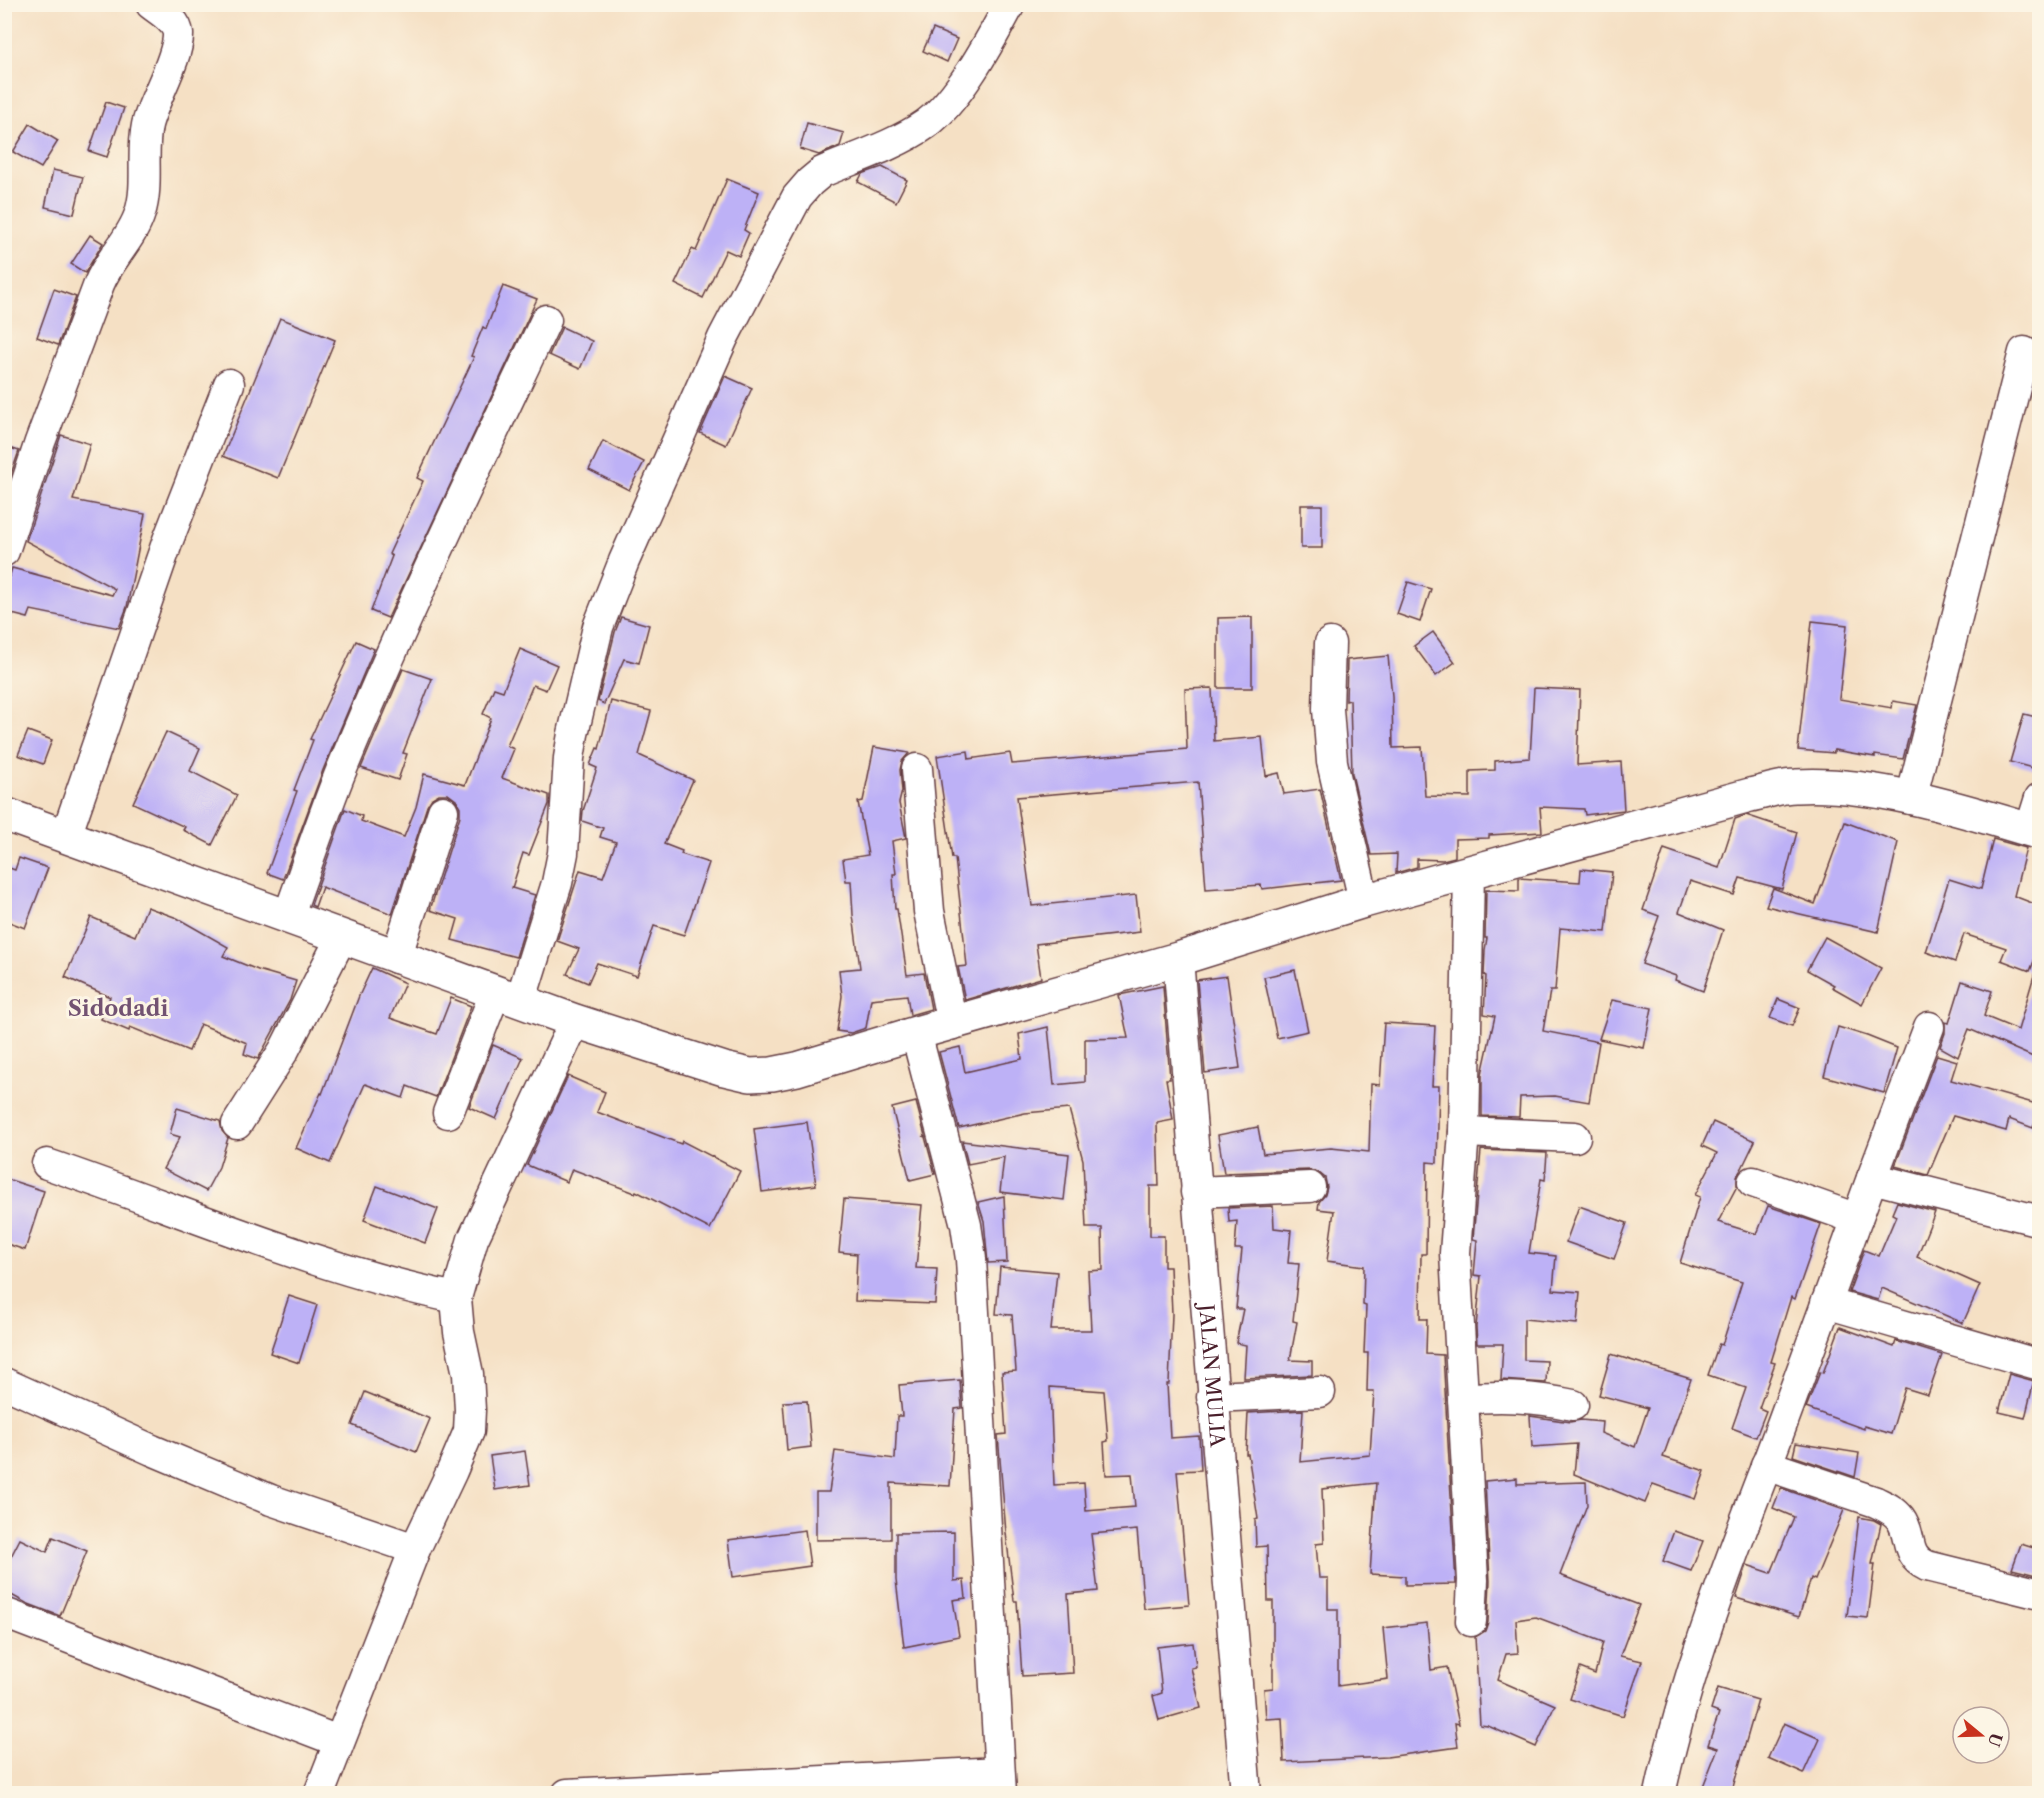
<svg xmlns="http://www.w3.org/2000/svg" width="2044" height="1798" font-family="'Libre Caslon Text',serif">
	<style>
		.building { fill: #bdb1f6; fill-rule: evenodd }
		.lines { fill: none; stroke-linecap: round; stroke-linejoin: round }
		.minor-casing { stroke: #643c42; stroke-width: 33 }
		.major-casing { stroke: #643c42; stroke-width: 36 }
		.minor { stroke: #fff; stroke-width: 30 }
		.major { stroke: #fff; stroke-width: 33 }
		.labels { text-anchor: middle; stroke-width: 6; stroke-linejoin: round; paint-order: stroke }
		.street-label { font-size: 20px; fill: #4a1f2b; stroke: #fcf5e5 }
		.quarter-label { font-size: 22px; font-weight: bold; fill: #725272; stroke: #fcf5e5 }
	</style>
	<rect width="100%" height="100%" fill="#fcf5e5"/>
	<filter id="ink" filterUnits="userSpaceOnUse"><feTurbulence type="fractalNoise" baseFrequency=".0167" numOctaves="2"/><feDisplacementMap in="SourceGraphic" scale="12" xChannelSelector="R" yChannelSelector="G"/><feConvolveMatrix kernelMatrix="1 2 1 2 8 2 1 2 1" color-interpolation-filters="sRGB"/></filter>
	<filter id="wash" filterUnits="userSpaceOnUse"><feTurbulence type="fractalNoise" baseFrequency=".008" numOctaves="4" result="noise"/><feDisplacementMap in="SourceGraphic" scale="24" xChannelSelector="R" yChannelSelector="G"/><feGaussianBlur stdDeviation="1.35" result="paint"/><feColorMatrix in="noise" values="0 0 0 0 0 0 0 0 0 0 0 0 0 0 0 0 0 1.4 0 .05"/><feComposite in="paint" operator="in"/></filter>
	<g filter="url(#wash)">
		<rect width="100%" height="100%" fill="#f5e0c4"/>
		<g id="blocks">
			<!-- building -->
			<g class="building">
				<polygon points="933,29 957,39 947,62 923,51"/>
				<polygon points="106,102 124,108 107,157 89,151"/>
				<polygon points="807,123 844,133 840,146 819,155 800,149"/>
				<polygon points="30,124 58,141 41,168 13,152"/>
				<polygon points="882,167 907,180 896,202 858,182 862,174"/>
				<polygon points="53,170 83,177 74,214 45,207"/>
				<polygon points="727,179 759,192 744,230 749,233 739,256 726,250 703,298 675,284 692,249 696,251"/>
				<polygon points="90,235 103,243 85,273 71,264"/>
				<polygon points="503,286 537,299 388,618 371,611 392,556 389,554 423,481 417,478 474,357 471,356 483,327 486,329"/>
				<polygon points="54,289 76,297 58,345 37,337"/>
				<polygon points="280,318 335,340 278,478 223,456"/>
				<polygon points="562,327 592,341 580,369 549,355"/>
				<polygon points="725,376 752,388 726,445 700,433"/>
				<polygon points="61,435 90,444 73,500 145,514 127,607 119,628 31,610 28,618 4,612 4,595 12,568 112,595 115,589 26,541"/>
				<polygon points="603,441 644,462 629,490 589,470"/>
				<polygon points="4,446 19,451 4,494"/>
				<rect x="1301" y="505" width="21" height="43"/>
				<polygon points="1408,582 1431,589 1420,622 1397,614"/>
				<polygon points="621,617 649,625 639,663 624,659 604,704 598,701 615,632"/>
				<polygon points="1252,617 1252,688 1218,688 1218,618"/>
				<polygon points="1812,621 1847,625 1839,699 1892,708 1893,701 1917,705 1903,759 1875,755 1875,757 1834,750 1834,753 1798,750"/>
				<polygon points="1433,632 1455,662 1436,676 1414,646"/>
				<polygon points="356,641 374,649 323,770 283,879 267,873 297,791 294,790 313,740 310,739"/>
				<polygon points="520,649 557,665 546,690 533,685 507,746 514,749 502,778 549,795 549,804 529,855 523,853 512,888 535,895 516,957 452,940 458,919 430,910 460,816 460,807 456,800 448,794 439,794 432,798 427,806 392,914 322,887 315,907 311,905 345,809 362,816 361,821 404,837 416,807 424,774 465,785 491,718 483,714 494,688 503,691"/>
				<polygon points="1388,656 1392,696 1393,748 1422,747 1425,796 1470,797 1470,771 1495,770 1495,761 1530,758 1534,688 1580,690 1577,765 1621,762 1624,810 1585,815 1584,809 1540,807 1542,832 1489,835 1489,838 1455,839 1455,857 1443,860 1417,859 1417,867 1396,873 1397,854 1371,855 1352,774 1350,700 1346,701 1347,660"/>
				<polygon points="403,669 432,679 403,753 407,754 398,780 361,768"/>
				<polygon points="1212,688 1214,741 1262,737 1266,776 1279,773 1284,794 1320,789 1341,880 1262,889 1261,885 1206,889 1198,782 1017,797 1032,906 1136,895 1140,932 1036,944 1041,978 965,1000 958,967 967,966 955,858 952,858 937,756 968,751 969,759 1010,753 1012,764 1187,749 1185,689"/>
				<polygon points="611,701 651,711 639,755 693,780 664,844 682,851 681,854 709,863 684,935 654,926 637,976 597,963 588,983 567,974 579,949 557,941 580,870 603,877 616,842 600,837 603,828 582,821 583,811 597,768 590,765 597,748 599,749"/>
				<polygon points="2024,714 2040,718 2040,770 2010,762"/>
				<polygon points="28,731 52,740 43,764 18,755"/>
				<polygon points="166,732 200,748 190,771 237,795 212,845 183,830 185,827 133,803"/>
				<polygon points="874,747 909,753 902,761 900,770 902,791 899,803 906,838 892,841 896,874 893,874 895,909 897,909 907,975 924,973 931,1009 910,1015 907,995 871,999 866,1028 851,1033 837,1031 842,996 839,970 860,968 853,915 851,881 846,881 843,859 868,855 858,802 863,801"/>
				<polygon points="1746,815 1797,832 1782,889 1740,878 1734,895 1690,881 1679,912 1723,930 1703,991 1675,980 1676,976 1642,964 1659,916 1643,910 1664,849 1719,868 1735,819"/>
				<polygon points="1845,822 1898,842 1878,932 1766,906 1773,888 1815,904"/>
				<polygon points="1993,839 2026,848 2014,896 2040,906 2040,946 2030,971 2001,960 2006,948 1964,934 1955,962 1926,952 1949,879 1981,889"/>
				<polygon points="19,858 48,868 25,928 4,920 4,866 15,870"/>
				<polygon points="1581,869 1612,872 1606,932 1560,928 1555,991 1550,991 1543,1031 1599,1042 1589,1102 1555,1096 1520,1097 1519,1117 1482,1116 1482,1074 1495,1016 1484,1014 1486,976 1484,975 1485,950 1487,938 1485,938 1486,890 1519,891 1519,878 1580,882"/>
				<polygon points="147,907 177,918 228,947 223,956 258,970 296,981 290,1000 258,1059 244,1054 247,1043 200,1024 189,1051 130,1027 129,1031 101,1019 110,997 65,977 91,917 135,936"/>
				<polygon points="1825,937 1881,968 1862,1004 1832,987 1834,985 1807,970"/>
				<polygon points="372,968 405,983 390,1018 437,1034 451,998 471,1006 436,1097 407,1086 403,1098 365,1084 330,1163 296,1148 321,1093 322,1094 359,996"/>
				<polygon points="1295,970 1308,1031 1277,1038 1264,977"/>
				<polygon points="2035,972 2040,972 2040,1060 1969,1029 1958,1057 1940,1047 1945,1033 1945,1022 1949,1023 1962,981 1992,991 1984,1016 2018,1030"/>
				<polygon points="1227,976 1240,1068 1205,1073 1197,980"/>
				<path d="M1163 986 1170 1079H1166L1173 1120 1157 1123 1159 1186H1150V1236H1164V1267H1170L1172 1314 1169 1384H1167L1170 1438 1199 1436 1201 1470 1177 1471 1189 1605 1144 1609 1137 1530 1091 1534 1098 1591 1068 1594 1073 1673 1022 1676 1017 1601H1014L1006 1533 998 1435 1006 1434 1002 1372 1016 1371 1012 1315 996 1314 1000 1267 1057 1272 1051 1330H1091L1088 1271 1103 1270 1102 1228H1086L1083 1160 1069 1109 1025 1113 959 1128 939 1052 960 1047 965 1072 1022 1059 1019 1034 1048 1027 1054 1085 1085 1082V1039L1128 1038 1119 995ZM1050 1387 1104 1391 1108 1441 1104 1442 1106 1475 1132 1474 1135 1507 1086 1511 1084 1483 1054 1485Z"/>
				<polygon points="1778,999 1800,1008 1792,1026 1770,1018"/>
				<polygon points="1612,1000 1652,1008 1644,1048 1599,1039"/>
				<polygon points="1384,1023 1435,1026 1432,1086 1439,1086 1437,1163 1427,1162 1426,1254 1421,1254 1420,1319 1427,1319 1426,1354 1443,1355 1456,1584 1405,1585 1405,1576 1370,1574 1376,1483 1322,1489 1324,1543 1316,1544 1319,1578 1328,1578 1328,1609 1338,1609 1338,1686 1388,1679 1383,1628 1427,1623 1431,1670 1447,1667 1459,1724 1455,1723 1458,1747 1387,1757 1284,1762 1282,1718 1266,1719 1264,1689 1273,1688 1273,1601 1268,1601 1267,1546 1256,1547 1255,1520 1258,1519 1248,1454 1246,1454 1248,1413 1303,1410 1300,1462 1370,1455 1374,1391 1367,1391 1368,1353 1364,1353 1366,1306 1363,1305 1364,1266 1327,1261 1334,1211 1318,1209 1319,1202 1325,1195 1327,1187 1325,1178 1318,1172 1309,1170 1224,1173 1218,1135 1258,1127 1263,1154 1331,1148 1369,1152 1371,1084 1380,1085"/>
				<polygon points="1838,1027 1867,1036 1897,1048 1884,1093 1824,1076"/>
				<polygon points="493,1045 523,1058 496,1119 469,1107"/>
				<polygon points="1937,1055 1957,1061 1951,1080 2040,1105 2033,1128 2009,1119 2006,1131 1953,1116 1928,1175 1895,1166"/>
				<polygon points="568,1076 605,1092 597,1112 681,1144 682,1141 740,1171 710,1229 636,1191 635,1193 572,1169 567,1182 527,1165"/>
				<polygon points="916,1102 925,1136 923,1136 925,1137 935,1174 910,1180 892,1108"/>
				<polygon points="177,1108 220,1121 222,1131 228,1138 219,1167 206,1191 163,1169 180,1137 170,1134"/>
				<polygon points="807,1122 816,1185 762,1192 754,1129"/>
				<polygon points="1713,1122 1755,1141 1742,1168 1737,1176 1737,1186 1718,1222 1757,1234 1768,1206 1821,1224 1795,1299 1791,1297 1771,1362 1775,1363 1759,1408 1766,1411 1756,1437 1732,1428 1746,1388 1708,1375 1719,1344 1722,1345 1742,1282 1680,1263 1700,1197 1695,1195 1717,1153 1702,1146"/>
				<polygon points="962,1141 1069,1154 1064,1200 1000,1192 1004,1157 968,1164"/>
				<polygon points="1481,1150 1547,1153 1545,1180 1541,1179 1529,1253 1556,1256 1553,1290 1580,1292 1577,1324 1524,1319 1524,1360 1547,1361 1546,1383 1501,1380 1503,1344 1477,1344 1476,1327 1481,1276 1474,1275 1477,1240 1473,1239"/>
				<polygon points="4,1178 44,1191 25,1250 4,1243"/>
				<polygon points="377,1186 438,1209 425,1243 364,1220"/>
				<polygon points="1004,1196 1007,1262 988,1263 984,1221 978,1202"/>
				<polygon points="844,1199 922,1205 916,1268 937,1269 935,1304 855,1301 857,1254 839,1252"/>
				<polygon points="1897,1202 1935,1212 1917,1257 1980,1285 1963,1323 1882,1288 1878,1300 1849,1292 1864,1250 1879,1256 1896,1216 1892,1214"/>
				<polygon points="1273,1206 1274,1228 1291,1230 1288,1263 1299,1264 1293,1321 1297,1322 1290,1360 1312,1361 1312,1375 1244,1378 1246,1345 1236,1343 1243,1309 1236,1309 1242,1249 1235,1249 1237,1221 1229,1222 1228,1208"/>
				<polygon points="1579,1206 1627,1223 1614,1259 1566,1242"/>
				<polygon points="289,1296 317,1305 299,1363 270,1353"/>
				<polygon points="1840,1327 1894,1347 1896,1341 1942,1355 1928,1395 1905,1388 1891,1434 1864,1426 1864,1429 1806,1408 1820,1372 1823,1373"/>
				<polygon points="1611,1354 1691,1379 1663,1457 1705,1471 1695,1499 1653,1484 1645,1503 1574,1474 1577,1444 1532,1447 1530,1416 1570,1422 1581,1420 1602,1422 1601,1433 1635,1447 1648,1408 1599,1395"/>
				<polygon points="2009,1374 2034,1381 2025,1418 1999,1412"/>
				<polygon points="960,1380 962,1408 955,1409 950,1486 891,1483 891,1539 816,1540 816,1492 829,1492 835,1451 895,1459 897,1416 902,1416 899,1385"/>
				<polygon points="365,1392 430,1419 416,1452 352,1425"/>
				<polygon points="807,1401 811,1447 787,1450 783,1402"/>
				<polygon points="1796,1443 1859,1453 1855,1477 1793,1456"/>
				<polygon points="525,1451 530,1485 495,1490 490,1456"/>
				<polygon points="1517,1478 1517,1484 1586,1482 1587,1505 1560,1575 1639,1605 1620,1656 1642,1661 1623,1716 1570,1699 1580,1668 1595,1674 1603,1642 1536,1617 1516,1620 1518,1653 1506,1654 1498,1680 1555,1705 1536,1747 1488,1726 1480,1725 1475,1637 1485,1631 1488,1622 1490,1581 1485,1481"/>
				<polygon points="1781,1488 1844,1510 1815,1580 1811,1578 1799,1617 1736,1598 1747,1565 1771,1573 1794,1517 1773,1508"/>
				<polygon points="1859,1517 1874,1520 1881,1524 1872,1564 1875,1564 1868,1618 1847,1616"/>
				<polygon points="805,1530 810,1566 733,1577 728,1540"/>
				<polygon points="1674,1531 1703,1541 1691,1571 1663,1561"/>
				<polygon points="954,1532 954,1581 964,1580 966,1598 953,1600 959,1636 904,1647 896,1580 896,1533"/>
				<polygon points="53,1537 87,1551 60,1616 26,1603 4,1591 4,1570 20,1539 47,1552"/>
				<polygon points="2021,1544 2040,1550 2040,1576 2012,1569"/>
				<polygon points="1193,1643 1196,1667 1191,1668 1201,1708 1159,1720 1153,1696 1162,1693 1157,1647"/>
				<polygon points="1718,1688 1758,1700 1731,1794 1700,1794 1718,1748 1708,1745 1719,1713 1711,1710"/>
				<polygon points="1784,1723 1820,1739 1804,1774 1768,1758"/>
			</g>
		</g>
	</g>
	<g filter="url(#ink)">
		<use href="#blocks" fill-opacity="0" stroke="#643c42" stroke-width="1.5"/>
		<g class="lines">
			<!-- minor casing -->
			<g class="minor-casing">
				<g id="minor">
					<path d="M4 551 40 442 99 284C109 259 132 239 140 213 149 185 141 154 147 125 153 100 179 57 178 34 177 20 161 12 151 4"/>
					<polyline points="1330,643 1328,709 1332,762 1364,901"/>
					<polyline points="917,769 929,911 952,1024"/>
					<polyline points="1911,799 2024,352"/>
					<polyline points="2030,830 2040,798"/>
					<polyline points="66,836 168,540 229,384"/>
					<polyline points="1469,872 1464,1132 1455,1253 1473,1580 1471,1621"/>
					<path d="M288 917C305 870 321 822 339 776 402 621 475 471 546 320"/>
					<polyline points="396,958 443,811"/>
					<path id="s1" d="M1178 959 1246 1794"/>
					<path d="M520 1002 557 883 563 853 569 758 573 734 598 627 624 561 723 338 797 197 810 182 822 172C855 158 896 145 926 124 959 100 990 41 1010 4"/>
					<polyline points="916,1033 966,1225 971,1259 1001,1794"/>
					<polyline points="448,1113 495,993"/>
					<polyline points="237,1124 284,1050 341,938"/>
					<polyline points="1464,1132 1575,1137"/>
					<path d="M47 1164C182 1210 316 1269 456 1298"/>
					<polyline points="1872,1178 1929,1027"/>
					<polyline points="1753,1182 1857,1219"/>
					<polyline points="1196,1192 1310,1187"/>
					<polyline points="1826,1303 2040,1365"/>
					<polyline points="4,1383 152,1450 271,1500 415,1549"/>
					<polyline points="1212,1397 1320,1392"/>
					<path d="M1463 1399C1500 1395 1537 1397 1573 1405"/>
					<path d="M1766 1465 1876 1502C1884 1506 1894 1510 1900 1518 1913 1535 1903 1555 1927 1566L2040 1594"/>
					<polyline points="4,1613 338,1741"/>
					<polyline points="319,1794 415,1549 452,1471 469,1431 470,1410 468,1374 459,1332 456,1298 473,1239 575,1021"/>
					<polyline points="567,1794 999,1772"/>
					<path d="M1660 1794C1684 1681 1725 1572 1767 1464 1803 1369 1837 1273 1872 1178L2040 1221"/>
				</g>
			</g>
			<!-- major casing -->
			<g class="major-casing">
				<path id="major" d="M4 814 575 1021 724 1069 750 1075 772 1074 797 1069 916 1033 1178 959 1364 901 1750 795C1765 792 1781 786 1796 786 1873 781 1966 811 2040 833"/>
			</g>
			<!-- minor -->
			<use href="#minor" class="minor"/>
			<!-- major -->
			<use href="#major" class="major"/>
		</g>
	</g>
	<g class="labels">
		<!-- street labels -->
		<g class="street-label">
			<text dy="7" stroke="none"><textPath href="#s1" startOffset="418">JALAN MULIA</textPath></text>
		</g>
		<!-- quarter labels -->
		<g class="quarter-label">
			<text x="118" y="1016">Sidodadi</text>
		</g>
	</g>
	<!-- margin -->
	<rect width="2044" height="1798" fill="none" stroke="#fcf5e5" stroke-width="24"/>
	<!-- north arrow -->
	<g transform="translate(1981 1735) rotate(109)"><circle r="28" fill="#fcf5e5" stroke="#b59f9b" stroke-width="1.5"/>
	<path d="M0-4.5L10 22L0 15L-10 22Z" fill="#c8321e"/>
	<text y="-9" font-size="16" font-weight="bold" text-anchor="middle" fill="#4a1f2b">U</text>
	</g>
</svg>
